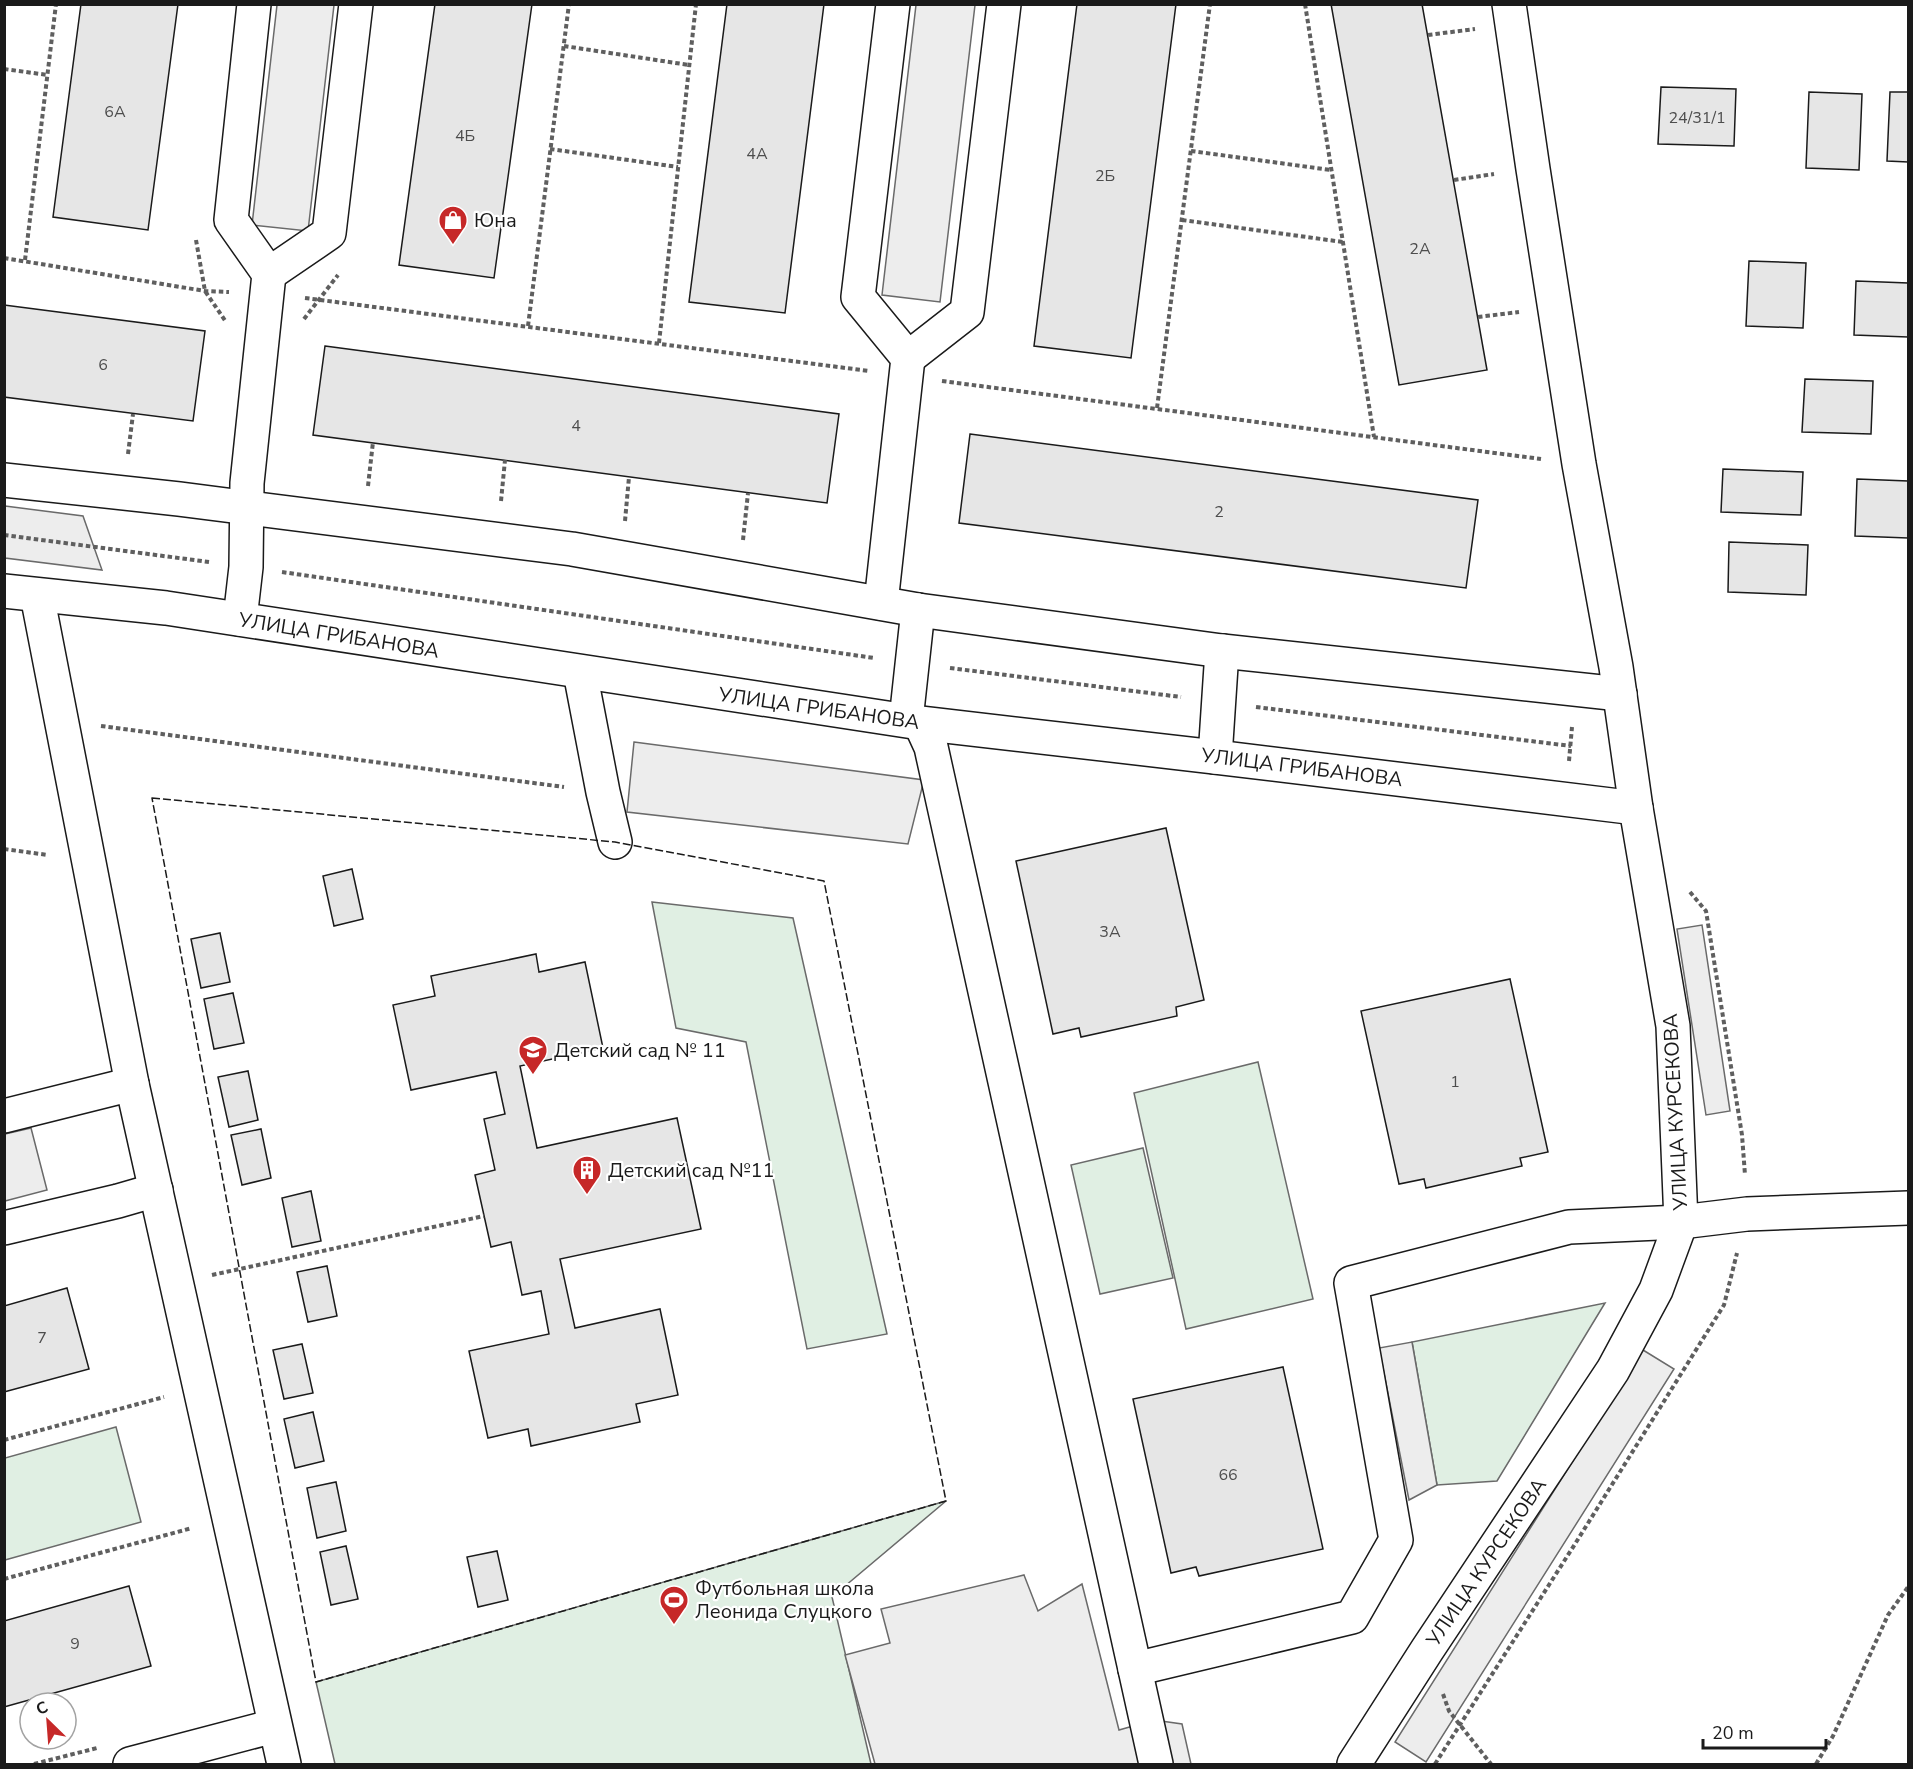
<svg xmlns="http://www.w3.org/2000/svg" width="1913" height="1769" font-family="'Nunito Sans',sans-serif">
	<style>
		.green { fill: #e0efe3; stroke: #6a6a6a; stroke-width: 1.5 }
		.parking { fill: #ededed; stroke: #6a6a6a; stroke-width: 1.5 }
		.building { fill: #e6e6e6; stroke: #1a1a1a; stroke-width: 1.5 }
		.lines { fill: none; stroke-linecap: round; stroke-linejoin: round }
		.minor-casing { stroke: #1a1a1a; stroke-width: 36 }
		.path { stroke: #5f5f5f; stroke-width: 4; stroke-dasharray: 4.5 3; stroke-linecap: butt }
		.minor { stroke: #fff; stroke-width: 33 }
		.fence { stroke: #1a1a1a; stroke-width: 1.5; stroke-dasharray: 8 3; stroke-linecap: butt }
		.labels { text-anchor: middle; stroke-width: 4.5; stroke-linejoin: round; paint-order: stroke }
		.number-label { font-size: 16px; fill: #4d4d4d }
		.poi-label { font-size: 20px; fill: #1a1a1a; stroke: #fff; text-anchor: start }
		.street-label { font-size: 20px; fill: #1a1a1a; stroke: #fff }
	</style>
	<rect width="100%" height="100%" fill="#fff"/>
	<!-- green -->
	<g class="green">
		<polygon points="652,902 793,918 887,1334 807,1349 746,1042 676,1028"/>
		<polygon points="1258,1062 1313,1299 1186,1329 1134,1093"/>
		<polygon points="1143,1148 1173,1278 1100,1294 1071,1165"/>
		<polygon points="1605,1303 1497,1481 1437,1485 1412,1342"/>
		<polygon points="116,1427 141,1522 5,1560 5,1458"/>
		<polygon points="946,1501 832,1597 871,1764 335,1764 316,1682"/>
	</g>
	<!-- parking -->
	<g class="parking">
		<polygon points="277,5 334,5 308,231 252,225"/>
		<polygon points="916,5 975,5 940,302 882,295"/>
		<polygon points="5,506 83,516 102,570 5,558"/>
		<polygon points="634,742 924,780 908,844 627,812"/>
		<polygon points="1702,925 1730,1111 1706,1115 1677,929"/>
		<polygon points="31,1128 47,1190 5,1201 5,1134"/>
		<polygon points="1412,1342 1437,1485 1409,1500 1379,1348"/>
		<polygon points="1643,1350 1674,1369 1426,1762 1395,1742"/>
		<polygon points="1024,1575 1038,1611 1082,1584 1119,1730 1154,1720 1182,1724 1191,1764 875,1764 845,1655 890,1643 881,1609"/>
	</g>
	<!-- building -->
	<g class="building">
		<polygon points="81,4 178,4 148,230 53,217"/>
		<polygon points="435,4 532,4 494,278 399,265"/>
		<polygon points="727,4 824,4 785,313 689,302"/>
		<polygon points="1077,4 1176,4 1131,358 1034,346"/>
		<polygon points="1331,4 1422,4 1487,370 1399,385"/>
		<polygon points="1661,87 1736,89 1734,146 1658,144"/>
		<polygon points="1809,92 1862,94 1859,170 1806,168"/>
		<polygon points="1890,92 1908,92 1908,162 1887,161"/>
		<polygon points="1749,261 1806,263 1803,328 1746,326"/>
		<polygon points="1856,281 1908,283 1908,337 1854,335"/>
		<polygon points="4,305 205,331 193,421 4,397"/>
		<polygon points="325,346 839,414 827,503 313,435"/>
		<polygon points="1805,379 1873,381 1871,434 1802,432"/>
		<polygon points="970,434 1478,500 1466,588 959,523"/>
		<polygon points="1723,469 1803,472 1801,515 1721,512"/>
		<polygon points="1857,479 1908,481 1908,538 1855,536"/>
		<polygon points="1729,542 1808,545 1806,595 1728,592"/>
		<polygon points="1166,828 1204,1000 1176,1007 1177,1016 1081,1037 1079,1028 1053,1034 1016,861"/>
		<polygon points="352,869 363,919 334,926 323,876"/>
		<polygon points="220,933 230,982 201,988 191,939"/>
		<polygon points="536,954 539,972 585,962 603,1048 520,1066 537,1148 677,1118 701,1229 560,1259 575,1328 660,1309 678,1395 636,1404 640,1422 531,1446 528,1429 488,1438 469,1351 549,1334 541,1291 522,1295 511,1242 491,1247 475,1175 495,1170 484,1119 505,1114 496,1072 411,1090 393,1005 435,996 431,976"/>
		<polygon points="1510,979 1548,1152 1520,1158 1522,1166 1426,1188 1424,1179 1399,1184 1361,1011"/>
		<polygon points="233,993 244,1043 214,1049 204,999"/>
		<polygon points="248,1071 258,1120 229,1127 218,1077"/>
		<polygon points="261,1129 271,1178 242,1185 231,1135"/>
		<polygon points="311,1191 321,1241 292,1247 282,1198"/>
		<polygon points="327,1266 337,1316 308,1322 297,1272"/>
		<polygon points="67,1288 89,1369 4,1392 4,1306"/>
		<polygon points="302,1344 313,1393 284,1399 273,1350"/>
		<polygon points="1283,1367 1323,1549 1199,1576 1196,1567 1171,1573 1133,1399"/>
		<polygon points="313,1412 324,1461 295,1468 284,1419"/>
		<polygon points="336,1482 346,1531 317,1538 307,1488"/>
		<polygon points="346,1546 358,1599 331,1605 320,1552"/>
		<polygon points="497,1551 508,1600 478,1607 467,1557"/>
		<polygon points="129,1586 151,1666 4,1707 4,1621"/>
	</g>
	<g class="lines">
		<!-- minor casing -->
		<g class="minor-casing">
			<g id="minor">
				<polyline points="269,274 329,233 356,4"/>
				<polyline points="908,358 967,312 1004,4"/>
				<polyline points="4,480 179,499 572,549 918,610 1222,651 1620,694"/>
				<polyline points="4,591 166,608 920,723 1215,757 1636,808"/>
				<polyline points="37,595 132,1084 284,1764"/>
				<polyline points="881,603 908,358 858,297 893,4"/>
				<polyline points="240,619 246,567 247,483 269,274 231,220 254,4"/>
				<polyline points="580,672 603,792 615,842"/>
				<polyline points="906,720 918,610"/>
				<polyline points="920,723 931,747 1156,1764"/>
				<polyline points="1215,757 1222,651"/>
				<polyline points="4,1116 132,1084"/>
				<polyline points="4,1228 118,1201 156,1190"/>
				<polyline points="1135,1669 1352,1617 1396,1540 1351,1283 1569,1227 1681,1222 1747,1214 1908,1208"/>
				<polyline points="130,1764 274,1726"/>
				<polyline points="1354,1764 1427,1650 1613,1370 1656,1290 1681,1222 1673,1026 1636,808 1616,667 1579,464 1533,169 1509,4"/>
			</g>
		</g>
		<!-- path -->
		<g class="path">
			<polyline points="1305,4 1374,437"/>
			<polyline points="1428,35 1475,29"/>
			<polyline points="564,46 689,65"/>
			<polyline points="4,69 48,75"/>
			<polyline points="550,149 678,167"/>
			<polyline points="1191,151 1331,170"/>
			<polyline points="1454,180 1494,174"/>
			<polyline points="1182,220 1343,242"/>
			<polyline points="196,240 205,291 226,322"/>
			<polyline points="4,258 205,291 229,292"/>
			<polyline points="25,260 56,4"/>
			<polyline points="305,298 869,371"/>
			<polyline points="1478,317 1519,312"/>
			<polyline points="304,319 338,275"/>
			<polyline points="528,326 569,4"/>
			<polyline points="659,343 696,4"/>
			<polyline points="942,381 1541,459"/>
			<polyline points="1157,408 1210,4"/>
			<polyline points="128,454 133,414"/>
			<polyline points="368,486 373,442"/>
			<polyline points="501,501 505,460"/>
			<polyline points="625,521 629,477"/>
			<polyline points="4,535 209,562"/>
			<polyline points="743,540 748,493"/>
			<polyline points="282,572 874,658"/>
			<polyline points="950,668 1181,697"/>
			<polyline points="1256,707 1571,746"/>
			<polyline points="101,726 564,787"/>
			<polyline points="1569,761 1572,727"/>
			<polyline points="4,849 48,855"/>
			<polyline points="1690,892 1706,911 1742,1135 1745,1175"/>
			<polyline points="212,1275 484,1216"/>
			<polyline points="4,1440 164,1397"/>
			<polyline points="4,1579 192,1528"/>
			<polyline points="1443,1694 1449,1711 1491,1764"/>
			<polyline points="34,1764 97,1748"/>
			<polyline points="1435,1764 1575,1544 1724,1305 1737,1253"/>
			<polyline points="1816,1764 1833,1736 1888,1615 1908,1587"/>
		</g>
		<!-- minor -->
		<use href="#minor" class="minor"/>
		<!-- fence -->
		<polygon class="fence" points="152,798 615,842 824,881 946,1501 316,1682"/>
	</g>
	<!-- icons -->
	<defs>
		<g id="shop-pin" transform="scale(1.5)"><path d="M0 17L-7.5 6A9.5 9.5 0 1 1 7.5 6Z" fill="#c62828" stroke="#fff"/><path d="M-5-2.5h2.3a2.7 3.5 0 0 1 5.4 0H5L5.5 6h-11ZM-1.5-2.5h3a1.5 2.3 0 0 0-3 0Z" fill="#fff"/></g>
		<g id="school-pin" transform="scale(1.5)"><path d="M0 17L-7.5 6A9.5 9.5 0 1 1 7.5 6Z" fill="#c62828" stroke="#fff"/><path d="M0-5L7-2L0 1L-7-2ZM-4 1L0 2.5L4 1V4Q0 6-4 4Z" fill="#fff"/></g>
		<g id="building-pin" transform="scale(1.5)"><path d="M0 17L-7.5 6A9.5 9.5 0 1 1 7.5 6Z" fill="#c62828" stroke="#fff"/><path d="M-4-6H4V6H1V3H-1V6H-4ZM-2.5-4.3h1.7v1.8h-1.7ZM.8-4.3h1.7v1.8H.8ZM-2.5-1h1.7V.8h-1.7ZM.8-1h1.7V.8H.8Z" fill="#fff"/></g>
		<g id="stadium-pin" transform="scale(1.5)"><path d="M0 17L-7.5 6A9.5 9.5 0 1 1 7.5 6Z" fill="#c62828" stroke="#fff"/><path d="M0-5a6.5 5 0 1 0 0 10a6.5 5 0 1 0 0-10ZM-3.5-1.8h7v3.6h-7Z" fill="#fff"/></g>
	</defs>
	<g fill-rule="evenodd">
		<use href="#shop-pin" x="453" y="220"/>
		<use href="#school-pin" x="533" y="1050"/>
		<use href="#building-pin" x="587" y="1170"/>
		<use href="#stadium-pin" x="674" y="1600"/>
	</g>
	<g class="labels">
		<!-- number labels -->
		<g class="number-label">
			<text x="115" y="117">6А</text>
			<text x="1697" y="123">24/31/1</text>
			<text x="465" y="141">4Б</text>
			<text x="757" y="159">4А</text>
			<text x="1105" y="181">2Б</text>
			<text x="1420" y="254">2А</text>
			<text x="103" y="370">6</text>
			<text x="576" y="431">4</text>
			<text x="1219" y="517">2</text>
			<text x="1110" y="937">3А</text>
			<text x="1455" y="1087">1</text>
			<text x="42" y="1343">7</text>
			<text x="1228" y="1480">66</text>
			<text x="75" y="1649">9</text>
		</g>
		<!-- poi labels -->
		<g class="poi-label">
			<text x="474" y="227">Юна</text>
			<text x="554" y="1057">Детский сад № 11</text>
			<text x="608" y="1177">Детский сад №11</text>
			<text x="695" y="1595">Футбольная школа<tspan x="695" dy="23">Леонида Слуцкого</tspan></text>
		</g>
		<!-- street labels -->
		<g class="street-label">
			<text transform="translate(339 635) rotate(9)" y="7">УЛИЦА ГРИБАНОВА</text>
			<text transform="translate(819 708) rotate(8)" y="7">УЛИЦА ГРИБАНОВА</text>
			<text transform="translate(1302 767) rotate(7)" y="7">УЛИЦА ГРИБАНОВА</text>
			<text transform="translate(1675 1112) rotate(-93)" y="7">УЛИЦА КУРСЕКОВА</text>
			<text transform="translate(1486 1562) rotate(-56)" y="7">УЛИЦА КУРСЕКОВА</text>
		</g>
	</g>
	<!-- border -->
	<rect width="1913" height="1769" fill="none" stroke="#1a1a1a" stroke-width="12"/>
	<!-- north arrow -->
	<g transform="translate(48 1721) rotate(335)"><circle r="28" fill="#ffffff" stroke="#a3a3a3" stroke-width="1.5"/>
	<path d="M0-4.5L10 22L0 15L-10 22Z" fill="#c62828"/>
	<text y="-9" font-size="16" font-weight="bold" text-anchor="middle" fill="#1a1a1a">С</text>
	</g>
	<!-- scale -->
	<path d="M1703 1739v9h123v-9" fill="none" stroke="#1a1a1a" stroke-width="3"/>
	<text x="1712" y="1739" font-size="18" fill="#1a1a1a" stroke="#ffffff" stroke-width="4.5" paint-order="stroke">20 m</text>
</svg>
